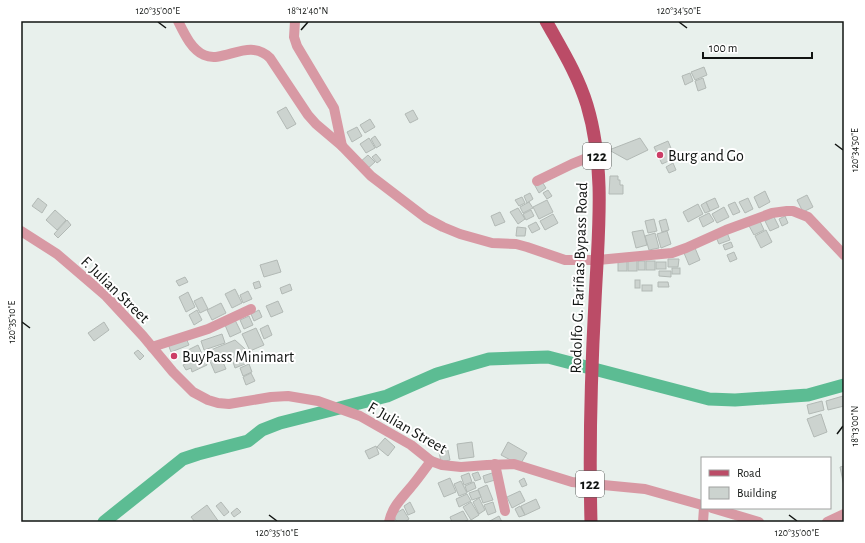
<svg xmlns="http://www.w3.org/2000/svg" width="865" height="543" font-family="'Alegreya Sans',sans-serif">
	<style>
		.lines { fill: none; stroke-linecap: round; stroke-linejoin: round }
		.river { stroke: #5cbc93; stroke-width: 13 }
		.building { fill: #ccd3cf; stroke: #b2b9b5 }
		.minor { stroke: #d899a4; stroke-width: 10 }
		.major { stroke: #bb4c67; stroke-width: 13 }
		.ticks { fill: none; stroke: #111412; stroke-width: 1.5 }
		.poi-dot { fill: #cc3d66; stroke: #fff; stroke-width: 1.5 }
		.labels { text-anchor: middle; stroke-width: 4; stroke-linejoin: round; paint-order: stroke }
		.shield { fill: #fff; stroke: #585a59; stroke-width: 1 }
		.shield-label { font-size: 15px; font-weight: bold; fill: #111412 }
		.poi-label { font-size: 16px; fill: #111412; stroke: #fff; text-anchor: start }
		.street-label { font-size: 16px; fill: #111412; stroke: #fff }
		.neatline { fill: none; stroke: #111412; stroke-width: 1.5 }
		.ticks-label { font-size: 10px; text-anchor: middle; fill: #111412 }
	</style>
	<rect width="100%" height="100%" fill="#e8f0ec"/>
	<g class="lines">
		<!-- river -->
		<polyline class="river" points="104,522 183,459 198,454 248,441 262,430 280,423 387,396 437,374 489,359 548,357 709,399 735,400 808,395 844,385"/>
	</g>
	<!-- building -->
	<g class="building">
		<polygon points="704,67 707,75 695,80 691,72"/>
		<polygon points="690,73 693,81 685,85 682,76"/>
		<polygon points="703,78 706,88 698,91 695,81"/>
		<polygon points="286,107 296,124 287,129 277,112"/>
		<polygon points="413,110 418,119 410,123 405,114"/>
		<polygon points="370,119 375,127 365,133 360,125"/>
		<polygon points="357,127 362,136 352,142 347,132"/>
		<polygon points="375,136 381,145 376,148 371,139"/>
		<polygon points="369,138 375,148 366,153 360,144"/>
		<polygon points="640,138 648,150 627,160 609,150"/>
		<polygon points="668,141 675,158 662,164 654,147"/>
		<polygon points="376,154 381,160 377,163 372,157"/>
		<polygon points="368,155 375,162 366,170 359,163"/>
		<polygon points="673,163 676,170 669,173 666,167"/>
		<polygon points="610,176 618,176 618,180 620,180 620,185 623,185 623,194 609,194"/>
		<polygon points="541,180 546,188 539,193 534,184"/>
		<polygon points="548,190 552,196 547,199 543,193"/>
		<polygon points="765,191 770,202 759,208 754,197"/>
		<polygon points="530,193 533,199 527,203 524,196"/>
		<polygon points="807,195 813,207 803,212 797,200"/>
		<polygon points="522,197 525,203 519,206 515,200"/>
		<polygon points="38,198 47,205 42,213 32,206"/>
		<polygon points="715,198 719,207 710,211 706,202"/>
		<polygon points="748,198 753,209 745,213 739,202"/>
		<polygon points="547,200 553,212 539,219 533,207"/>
		<polygon points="529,202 533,208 523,213 520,207"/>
		<polygon points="706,202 710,211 705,213 701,205"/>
		<polygon points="735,202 740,212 733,215 728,205"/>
		<polygon points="698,204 703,214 688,222 683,212"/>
		<polygon points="724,207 729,217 717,223 712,214"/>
		<polygon points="518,208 525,219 518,224 510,212"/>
		<polygon points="55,210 66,220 57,230 46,220"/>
		<polygon points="531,210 534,216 526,220 523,214"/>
		<polygon points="500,212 505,222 495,226 491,216"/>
		<polygon points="709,213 714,221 703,227 699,218"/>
		<polygon points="553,214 558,223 545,230 540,221"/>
		<polygon points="785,216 788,223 782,226 779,219"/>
		<polygon points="774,217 779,227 770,231 765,221"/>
		<polygon points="654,219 657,231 648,233 645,221"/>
		<polygon points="666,219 669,230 662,232 659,221"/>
		<polygon points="759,219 764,230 754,235 748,224"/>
		<polygon points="67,220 71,225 58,238 54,234"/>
		<polygon points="536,222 540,229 532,233 528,226"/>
		<polygon points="517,227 526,228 525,236 516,236"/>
		<polygon points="643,230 647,245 636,248 632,232"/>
		<polygon points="726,230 730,240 719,244 715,235"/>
		<polygon points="766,230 772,242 761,248 755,236"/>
		<polygon points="667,231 671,244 661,248 657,234"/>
		<polygon points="655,233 659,248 649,250 645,236"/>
		<polygon points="731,242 733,247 725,250 723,245"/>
		<polygon points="695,248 700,260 689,265 684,253"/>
		<polygon points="734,252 737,259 730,262 727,255"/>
		<polygon points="668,259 679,259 678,267 668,267"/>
		<polygon points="277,260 281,272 264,277 260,265"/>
		<rect x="618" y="260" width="9" height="11"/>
		<rect x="628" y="260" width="9" height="11"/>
		<rect x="638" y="261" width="7" height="9"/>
		<rect x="646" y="261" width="9" height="9"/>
		<rect x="656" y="262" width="10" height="7"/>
		<rect x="672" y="268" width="8" height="6"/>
		<polygon points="659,271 671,271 671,277 659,276"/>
		<polygon points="185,277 188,282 179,286 176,281"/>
		<rect x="635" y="280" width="5" height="8"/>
		<polygon points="259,281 261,287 255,289 253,283"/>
		<polygon points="658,282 668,282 669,287 658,287"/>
		<polygon points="290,284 292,290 282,294 280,288"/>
		<rect x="642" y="285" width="10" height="6"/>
		<polygon points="235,289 242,303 232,308 225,294"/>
		<polygon points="248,291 252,299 243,303 240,295"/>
		<polygon points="188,292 195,307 186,312 179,297"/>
		<polygon points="202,297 208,309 200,313 194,301"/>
		<polygon points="278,301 283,312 271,317 266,306"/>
		<polygon points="221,303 226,313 212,320 207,310"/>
		<polygon points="197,310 202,320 194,325 189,315"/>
		<polygon points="259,310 262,317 254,321 251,314"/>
		<polygon points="249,316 253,325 244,329 240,320"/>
		<polygon points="235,320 241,332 230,337 225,325"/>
		<polygon points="104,322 109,330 94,341 88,333"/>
		<polygon points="268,325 272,335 264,339 260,329"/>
		<polygon points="256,328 264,345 250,351 242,334"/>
		<polygon points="222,334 225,343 204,350 201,341"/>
		<polygon points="186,338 189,345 171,352 168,344"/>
		<polygon points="235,340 245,349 248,355 242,357 245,364 235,368 231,356 222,360 226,369 215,373 206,352"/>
		<polygon points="198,345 207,365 192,372 191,368 186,370 183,365 189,362 184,352"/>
		<polygon points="138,350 144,356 140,360 134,353"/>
		<polygon points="249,364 252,372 243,376 240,368"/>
		<polygon points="251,373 255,381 246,385 243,377"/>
		<polygon points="843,396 844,406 828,410 826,401"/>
		<polygon points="822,401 824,410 809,414 807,405"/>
		<polygon points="821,414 827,432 814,437 807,419"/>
		<polygon points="385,438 395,447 388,456 377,447"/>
		<polygon points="472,442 474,457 459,459 457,444"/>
		<polygon points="508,442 527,453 520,465 501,455"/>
		<polygon points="376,446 379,454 369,459 365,451"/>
		<polygon points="448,450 450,460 441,462 439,452"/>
		<polygon points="844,466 844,486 840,467"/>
		<polygon points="478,472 481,479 475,481 472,474"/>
		<polygon points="469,473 472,482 464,485 461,476"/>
		<polygon points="492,473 495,480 485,483 483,476"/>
		<polygon points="450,478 456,492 444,497 438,483"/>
		<polygon points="524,478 527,485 522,487 519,481"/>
		<polygon points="461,481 467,493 459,496 454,484"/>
		<polygon points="474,482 476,488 467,492 465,486"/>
		<polygon points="487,485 493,500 483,503 478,489"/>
		<polygon points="478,490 481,497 472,500 469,493"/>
		<polygon points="520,491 525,501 512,508 507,497"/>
		<polygon points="467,494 471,501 459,507 456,499"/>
		<polygon points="479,498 485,510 479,514 473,502"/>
		<polygon points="536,499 540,508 525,515 521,506"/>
		<polygon points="221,502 229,512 224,516 216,506"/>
		<polygon points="410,502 415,512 408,515 404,506"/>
		<polygon points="471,502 479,515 471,520 463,507"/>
		<polygon points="493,502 496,512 488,515 484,505"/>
		<polygon points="207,505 219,522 195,522 191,517"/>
		<polygon points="520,506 525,515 519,517 515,509"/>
		<polygon points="237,508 241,512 234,517 231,513"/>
		<polygon points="403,509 409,519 405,522 397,522 393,515"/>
		<polygon points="463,511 468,520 463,522 452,522 450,517"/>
		<polygon points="499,516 502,522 488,522"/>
	</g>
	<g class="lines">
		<!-- minor -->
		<g class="minor">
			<path d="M178 21C184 33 191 49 204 55 224 64 249 37 270 58L308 115 316 124 342 146 371 176 426 218 443 227 460 234 492 243 516 244 527 247 565 260H598L672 253 686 248 726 230 772 213 787 211H793L808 217 844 255"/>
			<polyline points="295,21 294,37 297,46 334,108 342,146"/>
			<polyline points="537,181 572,164 597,154"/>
			<polyline points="21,231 57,254 106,296 143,336 173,372 193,392 208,400 218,403 229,404 271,397 288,396 318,401 360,416 411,445 431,461 442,465 461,467 487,465 514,464 572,482 645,489 702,505"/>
			<polyline points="152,347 208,329 251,309"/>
			<polyline points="495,464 505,511"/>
			<polyline points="712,508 759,522"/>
			<path d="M389 522C392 507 402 498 411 487 418 479 424 470 431 461"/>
			<polyline points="703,522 704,508"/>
			<polyline points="827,522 844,514"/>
		</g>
		<!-- major -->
		<path class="major" d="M546 21C561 48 578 75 587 105 606 168 598 236 595 301 591 374 589 448 591 522"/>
	</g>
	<!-- ticks -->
	<path class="ticks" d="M158 22 166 28M679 22 687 28M301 30 308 22M835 144 843 150M22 322 30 328M837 434 843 426M269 515 277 521M789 515 797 521"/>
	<!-- markers -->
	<g class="poi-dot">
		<circle cx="660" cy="155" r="4"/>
		<circle cx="174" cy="356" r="4"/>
	</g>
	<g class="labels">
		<!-- shield labels -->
		<g class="shield">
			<rect x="583" y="143" width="28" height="26" rx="3"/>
			<rect x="576" y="471" width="28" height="26" rx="3"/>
		</g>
		<g class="shield-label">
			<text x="597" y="161">122</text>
			<text x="590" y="489">122</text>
		</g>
		<!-- poi labels -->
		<g class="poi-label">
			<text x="668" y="161">Burg and Go</text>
			<text x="182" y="362">BuyPass Minimart</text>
		</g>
		<!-- street labels -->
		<g class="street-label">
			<text transform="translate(578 278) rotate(-88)" y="6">Rodolfo G. Fariñas Bypass Road</text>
			<text transform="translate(116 289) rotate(44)" y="6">F. Julian Street</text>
			<text transform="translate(408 427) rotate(30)" y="6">F. Julian Street</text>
		</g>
	</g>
	<!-- border -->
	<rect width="865" height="543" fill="none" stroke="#ffffff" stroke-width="44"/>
	<!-- legend -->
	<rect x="701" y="457" width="130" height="52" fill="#ffffff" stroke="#a0a1a0"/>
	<rect x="709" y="470" width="20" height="6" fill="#bb4c67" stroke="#a0a1a0"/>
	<text x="737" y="477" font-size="12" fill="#111412">Road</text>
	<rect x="709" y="487" width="20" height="12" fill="#ccd3cf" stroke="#a0a1a0"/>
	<text x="737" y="497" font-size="12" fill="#111412">Building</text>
	<!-- scale -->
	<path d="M703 52v6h109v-6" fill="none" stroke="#111412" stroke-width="2"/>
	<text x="709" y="52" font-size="12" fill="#111412" stroke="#ffffff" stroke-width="3" paint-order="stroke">100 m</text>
	<rect x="22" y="22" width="821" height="499" class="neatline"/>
	<g class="ticks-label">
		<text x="158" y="14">120°35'00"E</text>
		<text x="308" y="14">18°12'40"N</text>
		<text x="679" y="14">120°34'50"E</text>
		<text transform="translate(854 150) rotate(-90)" y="4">120°34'50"E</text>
		<text transform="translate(11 322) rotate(-90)" y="4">120°35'10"E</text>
		<text transform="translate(854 426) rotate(-90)" y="4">18°13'00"N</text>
		<text x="277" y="536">120°35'10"E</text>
		<text x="797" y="536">120°35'00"E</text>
	</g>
</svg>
